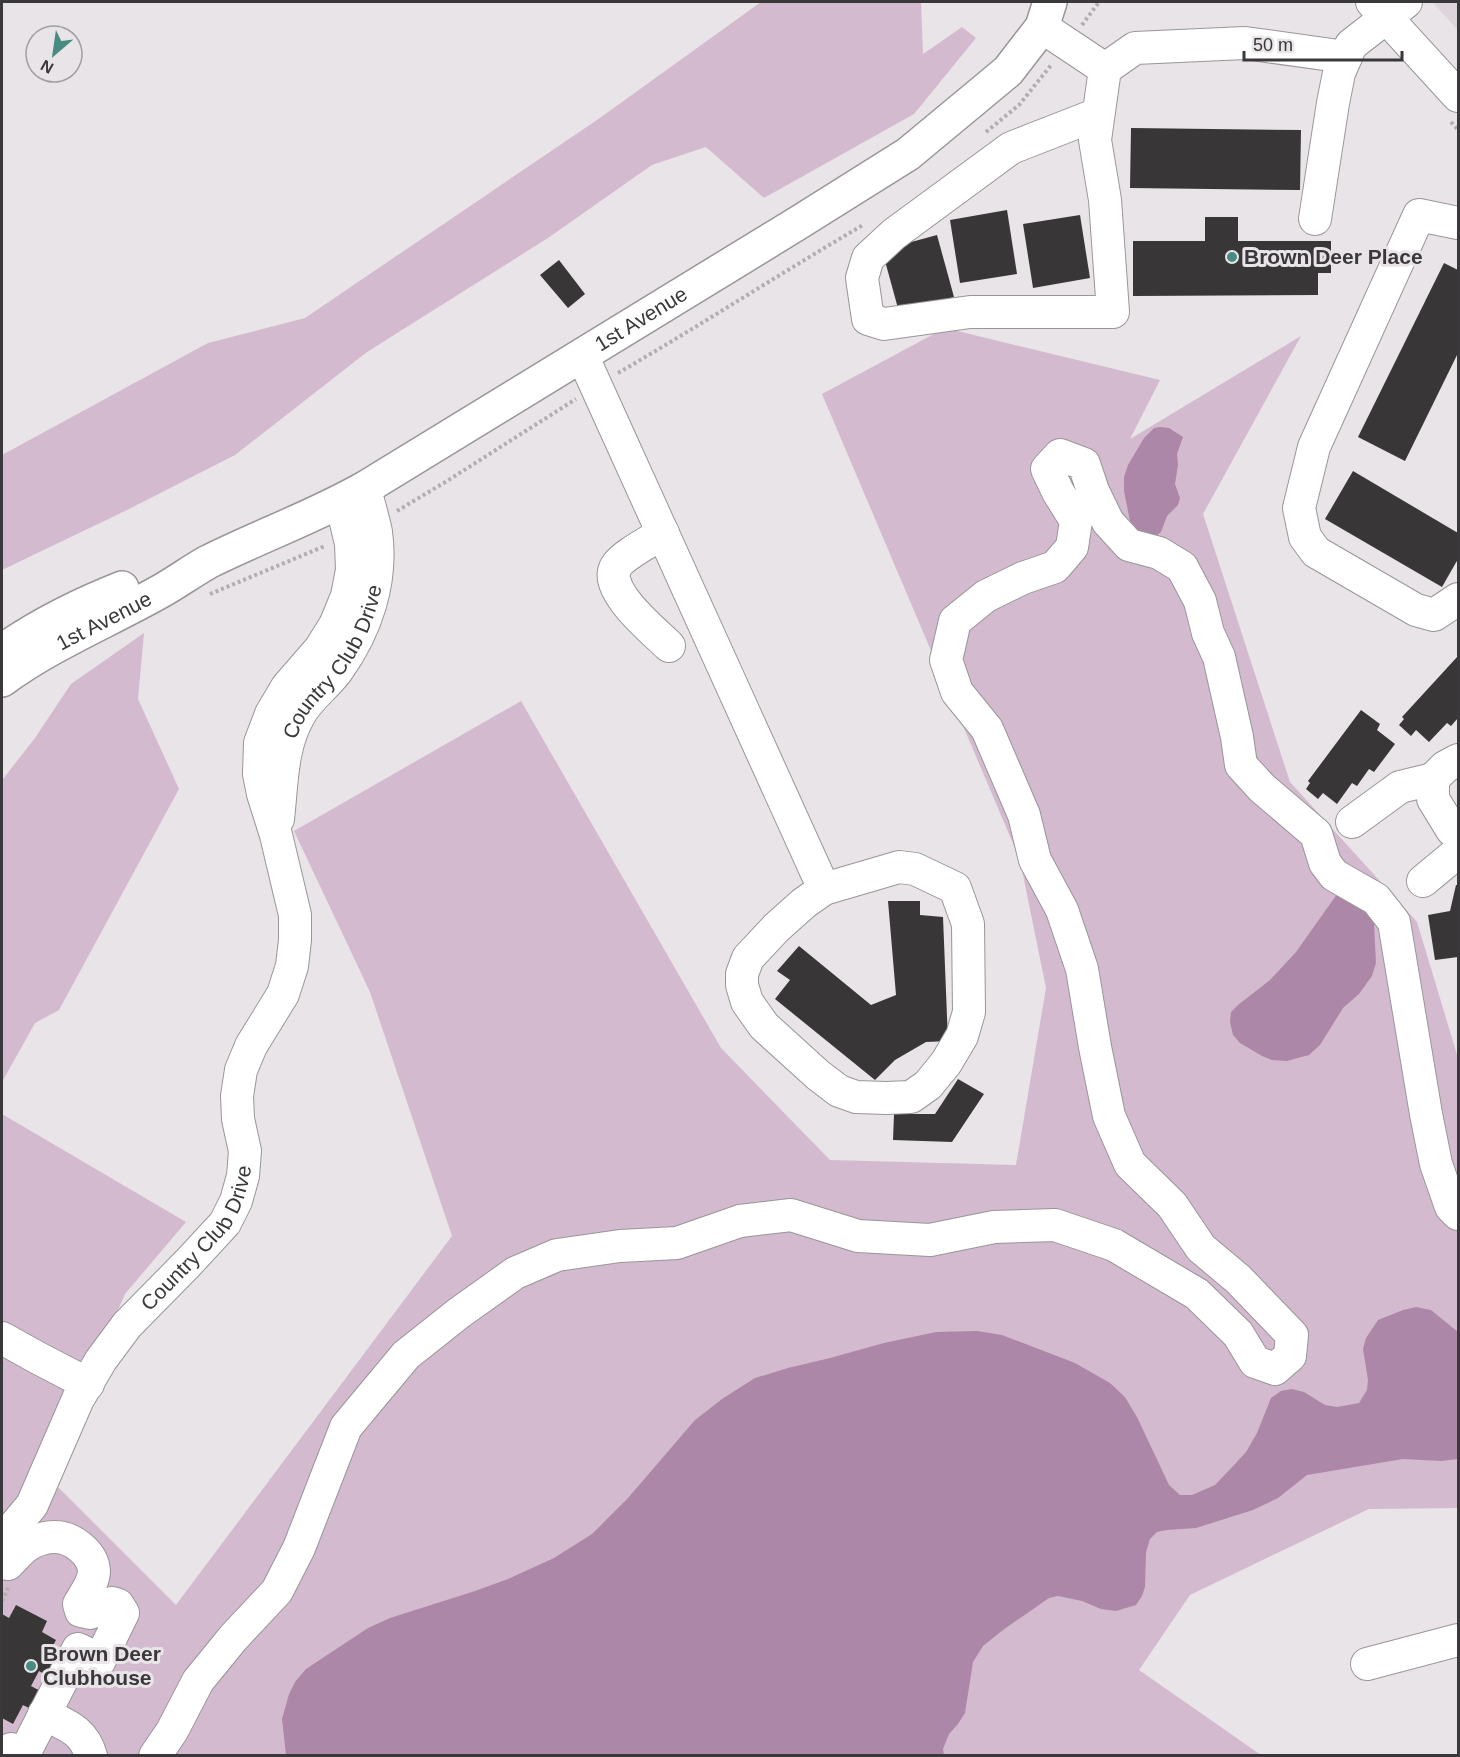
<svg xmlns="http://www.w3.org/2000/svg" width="1460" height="1757" font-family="Helvetica,sans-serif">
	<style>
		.built { fill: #ded4dc }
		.green { fill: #d4bacf }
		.water { fill: #ad87a7 }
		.building { fill: #393638 }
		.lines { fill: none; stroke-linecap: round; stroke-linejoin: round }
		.minor-casing { stroke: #999598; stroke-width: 34 }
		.major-casing { stroke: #999598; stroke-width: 36 }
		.path { stroke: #b1adb0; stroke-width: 4; stroke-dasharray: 3 3; stroke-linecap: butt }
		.minor { stroke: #fff; stroke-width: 32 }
		.major { stroke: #fff; stroke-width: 33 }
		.poi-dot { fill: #488c81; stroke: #e8e4e7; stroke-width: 2 }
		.labels { text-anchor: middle; stroke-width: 6; stroke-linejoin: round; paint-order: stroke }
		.poi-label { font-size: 21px; font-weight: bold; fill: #3a383a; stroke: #e8e4e7; text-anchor: start }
		.street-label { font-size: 21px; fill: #3a383a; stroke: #e8e4e7 }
	</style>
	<rect width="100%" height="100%" fill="#e8e4e7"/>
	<!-- built -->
	<polygon class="built" points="1432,2 1458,2 1458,30"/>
	<!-- green -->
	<g class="green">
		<polygon points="761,2 921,2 923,54 962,27 976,38 914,114 764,198 706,147 652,165 548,238 367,352 235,455 125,511 2,570 2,455 208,343 305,318 597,120"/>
		<polygon points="945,328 1160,380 1130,439 1301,336 1203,514 1290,782 1417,922 1458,1058 1458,1508 1369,1509 1190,1595 1139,1670 1261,1755 2,1756 2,1114 186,1222 125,1294 70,1419 54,1483 176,1605 452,1236 370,992 294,831 521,701 721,1048 830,1160 1016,1165 1046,988 1020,860 822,394"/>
		<polygon points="144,633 138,699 179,789 59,1010 35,1023 2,1082 2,778 3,779 35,738 71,684"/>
	</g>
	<!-- water -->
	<g class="water">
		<polygon points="1160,427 1169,428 1183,437 1177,454 1178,465 1175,484 1180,498 1178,505 1167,516 1161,532 1156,536 1139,535 1131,526 1124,491 1124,477 1128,465 1144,438 1154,428"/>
		<polygon points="1340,890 1373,905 1376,963 1372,976 1359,994 1343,1008 1320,1045 1309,1055 1287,1061 1272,1060 1262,1056 1240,1043 1233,1035 1230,1022 1231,1012 1238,1005 1270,980 1296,952"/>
		<polygon points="1416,1307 1431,1310 1458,1332 1458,1459 1441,1461 1403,1459 1307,1475 1278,1498 1253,1510 1196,1528 1167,1530 1157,1532 1150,1539 1146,1552 1145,1587 1142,1596 1136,1605 1116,1611 1101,1609 1082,1601 1058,1596 1049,1598 1003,1630 983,1646 973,1662 965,1713 958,1724 949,1734 943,1749 944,1755 286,1755 282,1719 289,1694 295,1682 306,1669 368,1628 390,1618 475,1591 508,1579 554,1558 592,1534 628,1498 695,1420 722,1399 755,1378 788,1368 830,1358 884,1343 936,1332 977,1331 1002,1335 1075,1363 1110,1383 1125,1397 1138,1419 1169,1485 1180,1495 1192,1495 1215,1485 1235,1464 1246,1452 1257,1433 1271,1398 1281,1391 1292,1389 1304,1392 1325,1405 1337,1407 1359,1403 1367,1390 1368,1380 1363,1349 1366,1338 1378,1320 1403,1310"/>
	</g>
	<!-- building -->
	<g class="building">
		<polygon points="1131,128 1301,130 1300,190 1130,188"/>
		<polygon points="1007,210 1017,274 960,283 950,220"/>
		<polygon points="1080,215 1090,278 1033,288 1023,224"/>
		<polygon points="1205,217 1238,217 1238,241 1331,241 1331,273 1318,273 1318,295 1133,296 1133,241 1205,241"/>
		<polygon points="937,235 954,297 899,312 882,250"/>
		<polygon points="559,260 585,294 568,308 540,275"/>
		<polygon points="1444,263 1458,270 1458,353 1405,461 1358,437"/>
		<polygon points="1353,471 1458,533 1458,559 1442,587 1325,519"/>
		<polygon points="1458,656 1458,718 1451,726 1447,723 1429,742 1416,730 1411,736 1399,725 1404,719 1402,717"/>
		<polygon points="1361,710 1380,724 1377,730 1395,744 1374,772 1369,769 1357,786 1352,783 1337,804 1323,793 1318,799 1306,789 1310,783 1308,781"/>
		<polygon points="1456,885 1458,885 1458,957 1435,960 1428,915 1450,911"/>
		<polygon points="888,901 920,901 920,915 943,917 948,1041 926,1042 895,1060 875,1080 775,999 790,980 777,971 799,946 871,1005 896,995"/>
		<polygon points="958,1079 984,1094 952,1142 893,1140 894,1114 935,1114"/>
		<polygon points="16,1605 47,1621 42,1632 56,1640 49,1653 63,1660 53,1679 39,1671 31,1686 46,1694 37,1712 23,1705 13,1724 2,1718 2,1614 9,1618"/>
	</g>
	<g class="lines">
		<!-- minor casing -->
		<g class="minor-casing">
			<g id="minor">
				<polyline points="1372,2 1458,96"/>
				<polyline points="1042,27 1105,69"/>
				<polyline points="1098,114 1011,148 894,234 868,258 862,278 868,319 884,324 970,312 1113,312 1105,200 1095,140 1105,69 1135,48 1245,43 1346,57"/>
				<polyline points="1315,219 1333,103 1339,73 1351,45 1406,2"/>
				<polyline points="1458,223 1419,215 1314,447 1299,508 1305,537 1316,552 1416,610 1434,615 1458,599"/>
				<polyline points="582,355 824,889"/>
				<path d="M663 533C651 541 625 554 617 565 600 588 654 631 669 646"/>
				<polyline points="1458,760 1445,767 1433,779 1433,799 1452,830 1458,834"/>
				<path id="s1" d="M278 819C282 785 281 747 299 716 308 698 325 687 337 671 366 631 383 582 376 532 373 517 368 502 365 488"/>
				<polyline points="1352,822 1400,787 1433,779"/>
				<polygon points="899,867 915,869 955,888 968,924 969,1012 962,1036 946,1063 928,1085 911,1097 886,1098 856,1097 839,1091 818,1075 764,1026 747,1002 742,985 742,974 748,958 776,928 804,903 824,889"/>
				<polyline points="1423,881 1458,852"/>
				<polyline points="2,1338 38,1358 88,1384"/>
				<path id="s2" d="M2 1538 12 1529 32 1505 78 1399 101 1360 127 1325 188 1263 225 1223 236 1201 243 1176 245 1151 238 1119 237 1096 241 1070 251 1046 283 994 292 966 295 940V915L276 835 263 794 259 774 260 743 271 714 287 687 320 649 335 625 347 596 352 570 351 544 341 501"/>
				<polyline points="1367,1664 1458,1640"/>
				<path d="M44 1714C66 1725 84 1730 91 1756"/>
				<path d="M5 1756 11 1749 24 1754 78 1649 100 1660 123 1613 118 1605 112 1603 90 1613 81 1611 79 1604C85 1594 94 1582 94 1571 93 1553 72 1537 55 1537 46 1537 36 1540 28 1545 21 1549 14 1558 8 1564"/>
				<polyline points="155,1756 172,1731 198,1681 233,1638 277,1591 299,1548 346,1427 406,1355 459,1313 515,1273 557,1255 620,1246 677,1243 740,1221 791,1215 858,1236 930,1240 994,1227 1055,1225 1114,1245 1197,1294 1238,1334 1255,1362 1275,1369 1290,1356 1292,1335 1238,1279 1201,1248 1172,1205 1130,1164 1109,1116 1095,1047 1082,969 1062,910 1035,860 1024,815 987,729 957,692 946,660 955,621 986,596 1023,578 1055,567 1072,547 1076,521 1058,492 1047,469 1060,455 1084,464 1093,491 1108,522 1129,545 1159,553 1182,567 1200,601 1208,633 1219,657 1237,737 1241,765 1262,788 1316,834 1325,863 1334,875 1376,899 1394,922 1426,1114 1436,1164 1451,1207 1458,1214"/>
			</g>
		</g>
		<!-- major casing -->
		<g class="major-casing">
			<g id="major">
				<path d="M2 651C39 625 79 605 122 588"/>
				<path id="s3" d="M2 680C51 644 108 621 161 591 177 582 192 571 208 562 260 536 314 517 365 488L798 223 908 154 1008 71 1042 27 1050 2"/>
			</g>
		</g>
		<!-- path -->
		<g class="path">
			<polyline points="1082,25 1099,2"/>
			<polyline points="1451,122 1458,130"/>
			<polyline points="986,132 1019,105 1052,64"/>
			<path d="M618 373C701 325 781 273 863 225"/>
			<polyline points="397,511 447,481 576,399"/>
			<polyline points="210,594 325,546"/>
			<polyline points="2,1601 8,1588"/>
		</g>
		<!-- minor -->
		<use href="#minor" class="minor"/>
		<!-- major -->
		<use href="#major" class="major"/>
	</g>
	<!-- markers -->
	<g class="poi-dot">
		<circle cx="1232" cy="257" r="6"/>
		<circle cx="31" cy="1666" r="6"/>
	</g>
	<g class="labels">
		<!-- poi labels -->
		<g class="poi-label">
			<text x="1244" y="264">Brown Deer Place</text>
			<text x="43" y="1661">Brown Deer<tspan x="43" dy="24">Clubhouse</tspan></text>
		</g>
		<!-- street labels -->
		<g class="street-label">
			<text dy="7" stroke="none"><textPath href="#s3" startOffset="735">1st Avenue</textPath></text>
			<text dy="7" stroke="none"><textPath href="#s3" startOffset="118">1st Avenue</textPath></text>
			<text dy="7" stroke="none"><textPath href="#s1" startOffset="171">Country Club Drive</textPath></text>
			<text dy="7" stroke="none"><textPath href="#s2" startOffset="363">Country Club Drive</textPath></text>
		</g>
	</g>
	<!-- border -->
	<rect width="1460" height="1757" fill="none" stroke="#3a383a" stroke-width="6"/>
	<!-- north arrow -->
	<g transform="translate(54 54) rotate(209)"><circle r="28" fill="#e8e4e7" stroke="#a29fa2" stroke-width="1.5"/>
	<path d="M0-4.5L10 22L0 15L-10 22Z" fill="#488c81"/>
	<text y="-9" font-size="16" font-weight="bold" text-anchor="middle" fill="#3a383a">N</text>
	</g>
	<!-- scale -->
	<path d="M1244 51v9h158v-9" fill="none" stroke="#3a383a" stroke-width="3"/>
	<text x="1253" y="51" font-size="18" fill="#3a383a" stroke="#e8e4e7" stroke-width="4.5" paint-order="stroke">50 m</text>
</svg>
